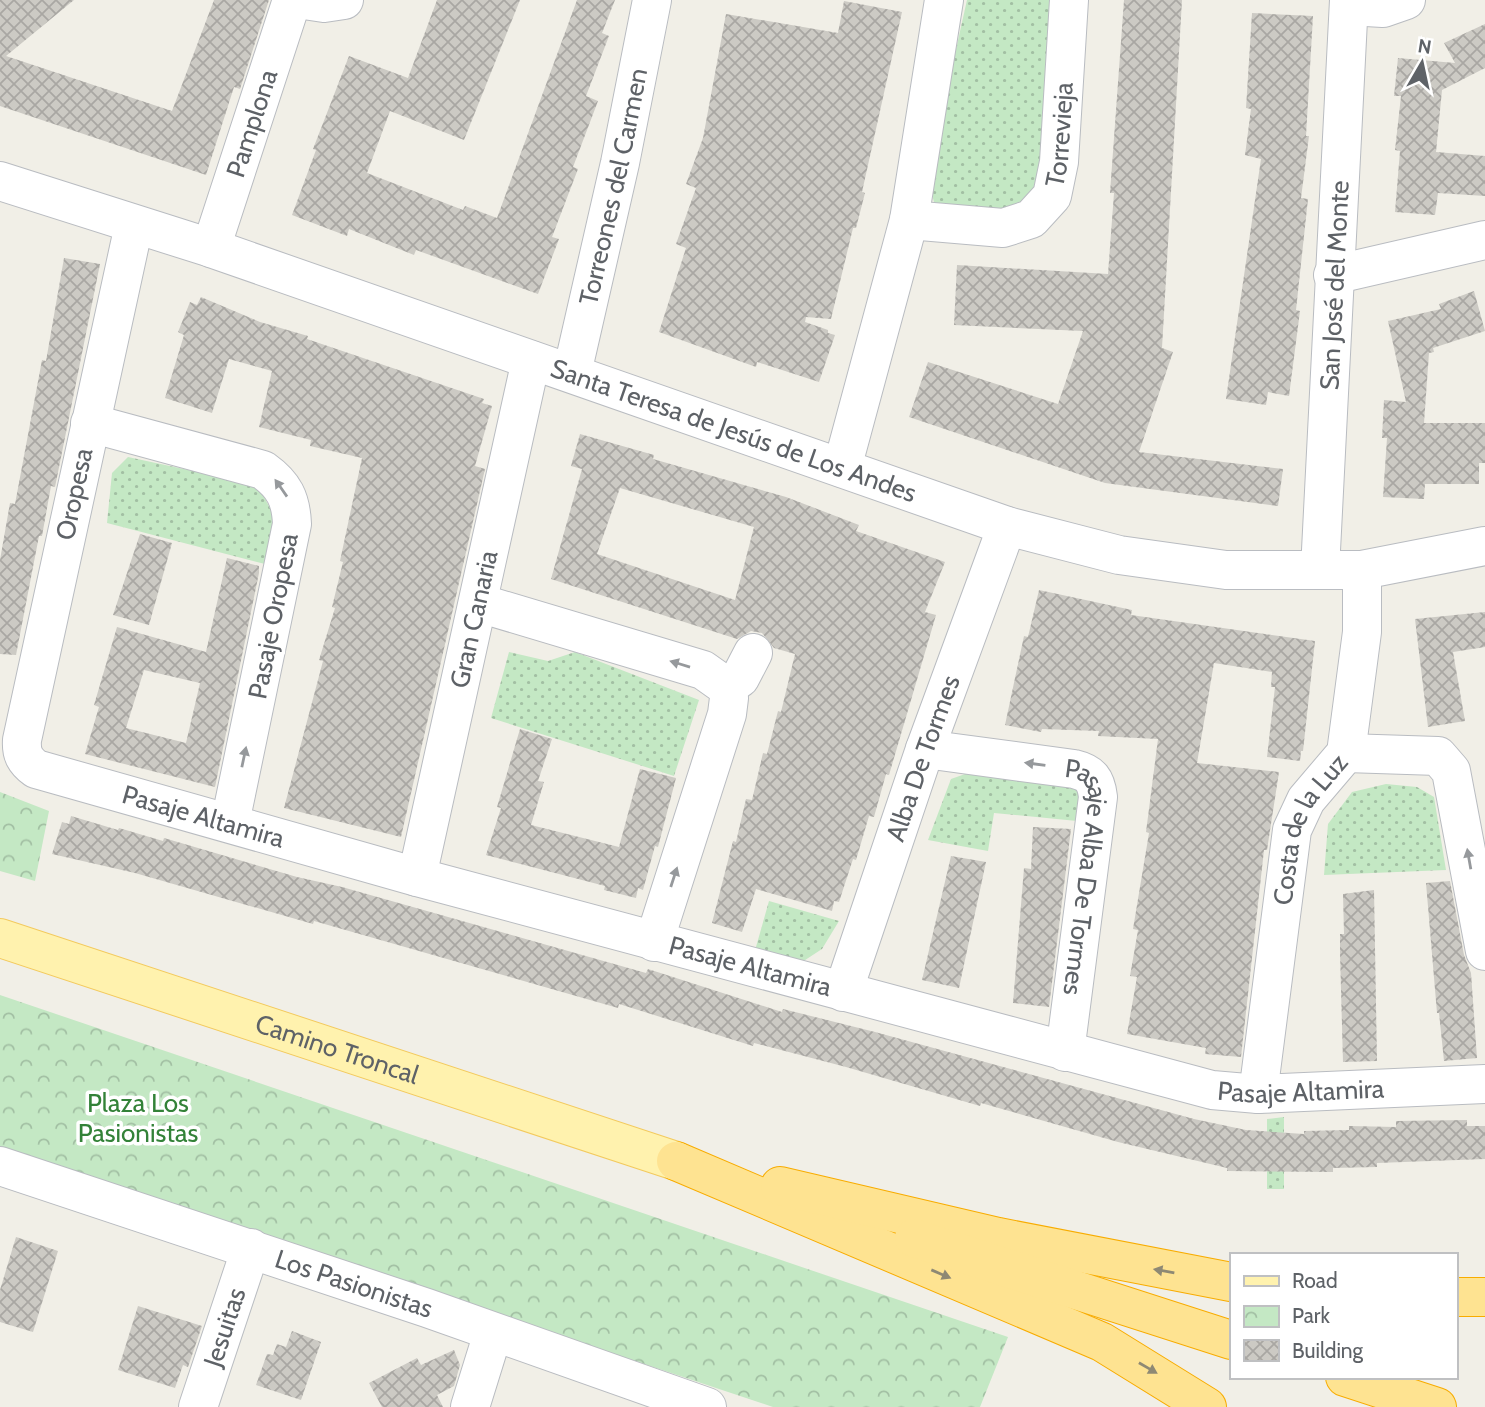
<svg xmlns="http://www.w3.org/2000/svg" width="1485" height="1407" font-family="Cabin,sans-serif">
	<style>
		.grass { fill: url(#grass-dots) }
		.park { fill: url(#park-crowns) }
		.building { fill: url(#building-cross-hatch); fill-rule: evenodd }
		.lines { fill: none; stroke-linecap: round; stroke-linejoin: round }
		.minor-casing { stroke: #b9bcc1; stroke-width: 40 }
		.primary-casing { stroke: #f3ca5e; stroke-width: 40 }
		.motorway-casing { stroke: #f8ac00; stroke-width: 40 }
		.minor { stroke: #fff; stroke-width: 38 }
		.primary { stroke: #fff2ae; stroke-width: 38 }
		.motorway { stroke: #fee391; stroke-width: 38 }
		.oneway { fill: #96999c }
		.oneway2 { fill: #8e8974 }
		.labels { text-anchor: middle; stroke-width: 7; stroke-linejoin: round; paint-order: stroke }
		.street-label { font-size: 26px; fill: #5e6267; stroke: #fff }
		.park-label { font-size: 26px; fill: #338238; stroke: #fff }
	</style>
	<defs>
		<pattern id="grass-dots" width="8" height="8" patternUnits="userSpaceOnUse" patternTransform="scale(1.75)"><rect width="8" height="8" fill="#c4e8c4"/><path d="M2 2h.1M6 6h.1" fill="none" stroke="#a2bfa3" stroke-width="1.8" stroke-linecap="round"/></pattern>
		<pattern id="park-crowns" width="20" height="18" patternUnits="userSpaceOnUse" patternTransform="scale(1.75)"><rect width="20" height="18" fill="#c4e8c4"/><path d="M2 6a3 3 0 1 1 6 0M12 15a3 3 0 1 1 6 0" fill="none" stroke="#a2bfa3"/></pattern>
		<pattern id="building-cross-hatch" width="8" height="8" patternUnits="userSpaceOnUse" patternTransform="scale(1.75)"><rect width="8" height="8" fill="#cccac4"/><path d="M0 0l8 8M0 8l8-8" fill="none" stroke="#a9a7a3"/></pattern>
	</defs>
	<rect width="100%" height="100%" fill="#f1efe7"/>
	<!-- grass -->
	<g class="grass">
		<polygon points="967,0 1057,0 1043,195 1022,211 935,205 927,179"/>
		<polygon points="128,457 258,485 274,516 265,564 107,523 112,473"/>
		<polygon points="509,652 548,661 575,652 699,700 674,776 491,718"/>
		<polygon points="985,767 1081,780 1077,821 994,813 988,851 928,840 951,779"/>
		<polygon points="1386,784 1417,787 1434,797 1446,870 1324,875 1328,824 1352,792"/>
		<polygon points="769,901 839,921 822,949 796,966 754,954"/>
		<polygon points="1284,1117 1284,1189 1267,1189 1267,1119"/>
	</g>
	<!-- park -->
	<g class="park">
		<polygon points="0,792 49,811 35,881 0,871"/>
		<polygon points="0,995 1008,1337 980,1407 773,1407 0,1149"/>
	</g>
	<!-- building -->
	<g class="building">
		<polygon points="0,0 74,0 6,56 172,111 214,0 269,0 240,89 234,87 206,175 0,106"/>
		<polygon points="437,0 520,0 464,140 390,111 367,173 463,210 465,206 497,218 577,0 615,0 602,33 609,36 586,96 598,101 573,167 578,169 552,237 559,239 538,294 416,250 414,255 349,229 347,236 292,215 316,150 313,149 349,56 408,78"/>
		<polygon points="1124,0 1182,0 1162,348 1173,352 1139,452 1283,469 1278,506 1105,483 909,417 928,362 1058,404 1083,331 954,325 957,265 1108,274 1114,193 1110,193"/>
		<polygon points="844,1 902,12 862,192 865,193 856,228 853,228 831,319 806,317 805,322 828,330 828,333 835,335 819,382 757,362 756,367 659,332 686,248 676,244 696,188 686,184 703,138 726,14 838,33"/>
		<polygon points="1252,13 1313,16 1306,136 1309,136 1301,198 1308,199 1296,310 1300,311 1289,396 1268,392 1266,405 1226,399 1261,159 1245,155 1251,109 1246,108"/>
		<polygon points="1485,24 1485,68 1442,90 1436,152 1485,156 1485,196 1438,193 1435,215 1395,212 1400,151 1395,150 1401,96 1394,96 1398,58 1455,63 1444,43"/>
		<polygon points="64,258 100,264 55,487 51,486 42,536 39,536 16,655 0,654 0,560 10,503 15,504 42,360 46,361"/>
		<polygon points="1474,291 1485,331 1433,348 1434,352 1429,353 1424,423 1485,423 1485,463 1479,463 1479,484 1425,484 1424,499 1383,497 1387,438 1382,438 1384,400 1406,402 1388,321 1441,309 1439,304"/>
		<polygon points="201,297 260,322 308,336 307,339 484,399 482,403 492,406 475,466 485,469 401,837 284,808 323,661 319,660 335,608 332,607 343,562 340,561 362,458 310,446 311,440 259,427 272,371 229,359 212,413 165,398 184,335 178,332 190,302 197,305"/>
		<path d="M580 434 654 455 653 459 786 497 859 525 856 531 945 562 925 612 936 615 889 775 886 774 874 817 869 816 856 860 853 859 839 902 834 901 832 911 756 889 742 932 712 923 733 841 736 842 746 799 752 800 763 753 767 754 778 711 781 712 795 654 774 648 762 633 751 631 737 639 551 579 582 469 571 466ZM620 488 754 527 735 600 597 554Z"/>
		<polygon points="140,534 172,543 149,625 113,615"/>
		<path d="M227 558 259 566V573L215 787 85 754 99 707 94 705 117 627 206 652ZM144 670 200 683 186 743 126 728Z"/>
		<polygon points="1039,590 1132,610 1131,615 1315,641 1303,751 1301,751 1300,761 1267,757 1275,687 1271,687 1272,672 1214,663 1197,763 1279,772 1267,850 1264,850 1241,1057 1205,1054 1206,1048 1127,1034 1137,977 1130,976 1138,930 1133,929 1149,833 1146,832 1158,739 1098,736 1099,731 1042,729 1041,732 1005,725 1024,636 1028,637"/>
		<polygon points="1485,612 1485,647 1453,652 1465,721 1428,727 1415,619"/>
		<polygon points="520,729 552,739 538,781 544,782 531,825 619,847 640,769 676,778 658,847 655,846 643,890 638,888 636,898 604,890 605,886 486,855 501,808 497,807"/>
		<polygon points="71,816 118,830 119,828 163,841 164,838 297,877 342,887 646,973 648,969 782,1012 783,1009 875,1032 1194,1119 1246,1130 1304,1134 1304,1131 1349,1130 1349,1126 1396,1127 1396,1121 1467,1120 1467,1126 1485,1126 1485,1159 1377,1163 1377,1167 1333,1168 1333,1172 1227,1171 1227,1168 1118,1142 981,1103 980,1106 846,1067 754,1043 753,1046 619,1004 618,1008 314,921 313,924 135,873 52,854 62,822 69,824"/>
		<polygon points="1033,827 1071,829 1049,1007 1013,1003 1024,868 1031,869"/>
		<polygon points="951,856 986,862 959,988 922,980"/>
		<polygon points="1450,881 1464,955 1471,973 1477,1058 1444,1061 1439,1013 1437,1013 1426,883"/>
		<polygon points="1374,890 1377,1061 1343,1062 1340,953 1340,934 1344,934 1343,894"/>
		<polygon points="16,1237 58,1251 33,1332 0,1322 0,1290"/>
		<polygon points="138,1306 202,1326 188,1367 183,1365 175,1388 118,1370"/>
		<polygon points="292,1331 321,1342 301,1400 256,1385 267,1354 273,1355 277,1344 286,1347"/>
		<polygon points="454,1350 460,1365 454,1386 437,1395 443,1407 382,1407 369,1383 417,1358 421,1365"/>
	</g>
	<g class="lines">
		<!-- minor casing -->
		<g class="minor-casing">
			<g id="minor">
				<polyline points="304,0 324,3 344,0"/>
				<polyline points="1349,6 1383,8 1406,0"/>
				<path id="s1" d="M0 181 211 248 1007 526 1119 555 1226 570H1362L1485 546"/>
				<path id="s2" d="M909 220 1003 228 1031 219 1052 196 1059 162 1069 0"/>
				<path id="s3" d="M134 225 22 740C21 754 25 761 36 769L417 877 1212 1090 1258 1094 1485 1084"/>
				<path id="s4" d="M211 248 292 0"/>
				<polyline points="1333,275 1485,240"/>
				<path id="s5" d="M572 373 620 163 652 0"/>
				<path d="M90 423 263 470C284 485 291 499 292 524L230 823"/>
				<polyline points="842,468 909,220 944,0"/>
				<path id="s6" d="M1320 570 1349 0"/>
				<polyline points="479,603 703,670 727,687 729,698 727,714 654,942"/>
				<polyline points="727,687 740,678 753,653"/>
				<path id="s7" d="M925 749 1074 769C1091 773 1096 780 1098 797L1065 1052"/>
				<polyline points="1346,753 1438,756 1451,771 1485,951"/>
				<path id="s8" d="M417 877 531 360"/>
				<path id="s9" d="M843 992 925 749 1007 526"/>
				<path id="s10" d="M1258 1094 1292 830 1306 800 1346 753 1362 632V570"/>
				<path id="s11" d="M0 1166 427 1308 707 1407"/>
				<path id="s12" d="M198 1407 251 1248"/>
				<polyline points="470,1407 493,1333"/>
			</g>
		</g>
		<!-- primary casing -->
		<g class="primary-casing">
			<g id="primary">
				<path id="s13" d="M0 938 676 1161"/>
			</g>
		</g>
		<!-- motorway casing -->
		<g class="motorway-casing">
			<g id="motorway">
				<polyline points="676,1161 1102,1342 1207,1407"/>
				<polyline points="780,1186 998,1237 1231,1282"/>
				<polyline points="914,1238 1231,1340"/>
				<polyline points="1455,1297 1485,1297"/>
				<polyline points="1345,1377 1437,1407"/>
			</g>
		</g>
		<!-- minor -->
		<use href="#minor" class="minor"/>
		<!-- primary -->
		<use href="#primary" class="primary"/>
		<!-- motorway -->
		<use href="#motorway" class="motorway"/>
	</g>
	<!-- one-way arrows -->
	<defs><path id="oneway-solid" d="M-6-.8H1V-3.2L6.5 0L1 3.2V.8H-6Z" transform="scale(1.75)"/></defs>
	<g class="oneway">
		<use href="#oneway-solid" transform="translate(281 488) rotate(-125)"/>
		<use href="#oneway-solid" transform="translate(680 664) rotate(-163)"/>
		<use href="#oneway-solid" transform="translate(244 757) rotate(-78)"/>
		<use href="#oneway-solid" transform="translate(1035 764) rotate(-172)"/>
		<use href="#oneway-solid" transform="translate(1469 859) rotate(-100)"/>
		<use href="#oneway-solid" transform="translate(674 877) rotate(-72)"/>
	</g>
	<g class="oneway2">
		<use href="#oneway-solid" transform="translate(1164 1271) rotate(-170)"/>
		<use href="#oneway-solid" transform="translate(941 1274) rotate(23)"/>
		<use href="#oneway-solid" transform="translate(1148 1368) rotate(30)"/>
	</g>
	<g class="labels">
		<!-- street labels -->
		<g class="street-label">
			<text dy="9" stroke="none"><textPath href="#s4" startOffset="131">Pamplona</textPath></text>
			<text dy="9" stroke="none"><textPath href="#s2" startOffset="217">Torrevieja</textPath></text>
			<text dy="9" stroke="none"><textPath href="#s5" startOffset="191">Torreones del Carmen</textPath></text>
			<text dy="9" stroke="none"><textPath href="#s6" startOffset="285">San José del Monte</textPath></text>
			<text dy="9" stroke="none"><textPath href="#s1" startOffset="775">Santa Teresa de Jesús de Los Andes</textPath></text>
			<text transform="translate(74 494) rotate(-78)" y="9">Oropesa</text>
			<text transform="translate(273 616) rotate(-79)" y="9">Pasaje Oropesa</text>
			<text dy="9" stroke="none"><textPath href="#s8" startOffset="264">Gran Canaria</textPath></text>
			<text dy="9" stroke="none"><textPath href="#s9" startOffset="247">Alba De Tormes</textPath></text>
			<text dy="9" stroke="none"><textPath href="#s3" startOffset="735">Pasaje Altamira</textPath></text>
			<text dy="9" stroke="none"><textPath href="#s10" startOffset="273">Costa de la Luz</textPath></text>
			<text dy="9" stroke="none"><textPath href="#s7" startOffset="266">Pasaje Alba De Tormes</textPath></text>
			<text dy="9" stroke="none"><textPath href="#s3" startOffset="1302">Pasaje Altamira</textPath></text>
			<text dy="9" stroke="none"><textPath href="#s13" startOffset="355">Camino Troncal</textPath></text>
			<text dy="9" stroke="none"><textPath href="#s3" startOffset="1869">Pasaje Altamira</textPath></text>
			<text dy="9" stroke="none"><textPath href="#s11" startOffset="373">Los Pasionistas</textPath></text>
			<text dy="9" stroke="none"><textPath href="#s12" startOffset="84">Jesuitas</textPath></text>
		</g>
		<!-- park labels -->
		<g class="park-label">
			<text x="138" y="1112">Plaza Los<tspan x="138" dy="30">Pasionistas</tspan></text>
		</g>
	</g>
	<!-- legend -->
	<rect x="1230" y="1253" width="228" height="126" fill="#ffffff" stroke="#bfc0c2" stroke-width="2"/>
	<rect x="1244" y="1276" width="35" height="10" fill="#fff2ae" stroke="#bfc0c2" stroke-width="2"/>
	<text x="1292" y="1288" font-size="21" fill="#5e6267">Road</text>
	<rect x="1244" y="1306" width="35" height="21" fill="url(#park-crowns)" stroke="#bfc0c2" stroke-width="2"/>
	<text x="1292" y="1323" font-size="21" fill="#5e6267">Park</text>
	<rect x="1244" y="1340" width="35" height="21" fill="url(#building-cross-hatch)" stroke="#bfc0c2" stroke-width="2"/>
	<text x="1292" y="1358" font-size="21" fill="#5e6267">Building</text>
	<!-- north arrow -->
	<g transform="translate(1422 63) rotate(9)" stroke="#ffffff" stroke-width="5" paint-order="stroke">
	<path d="M0-5L12 26L0 18L-12 26Z" fill="#5e6267"/>
	<text y="-10" font-size="19" font-weight="bold" text-anchor="middle" fill="#5e6267">N</text>
	</g>
</svg>
